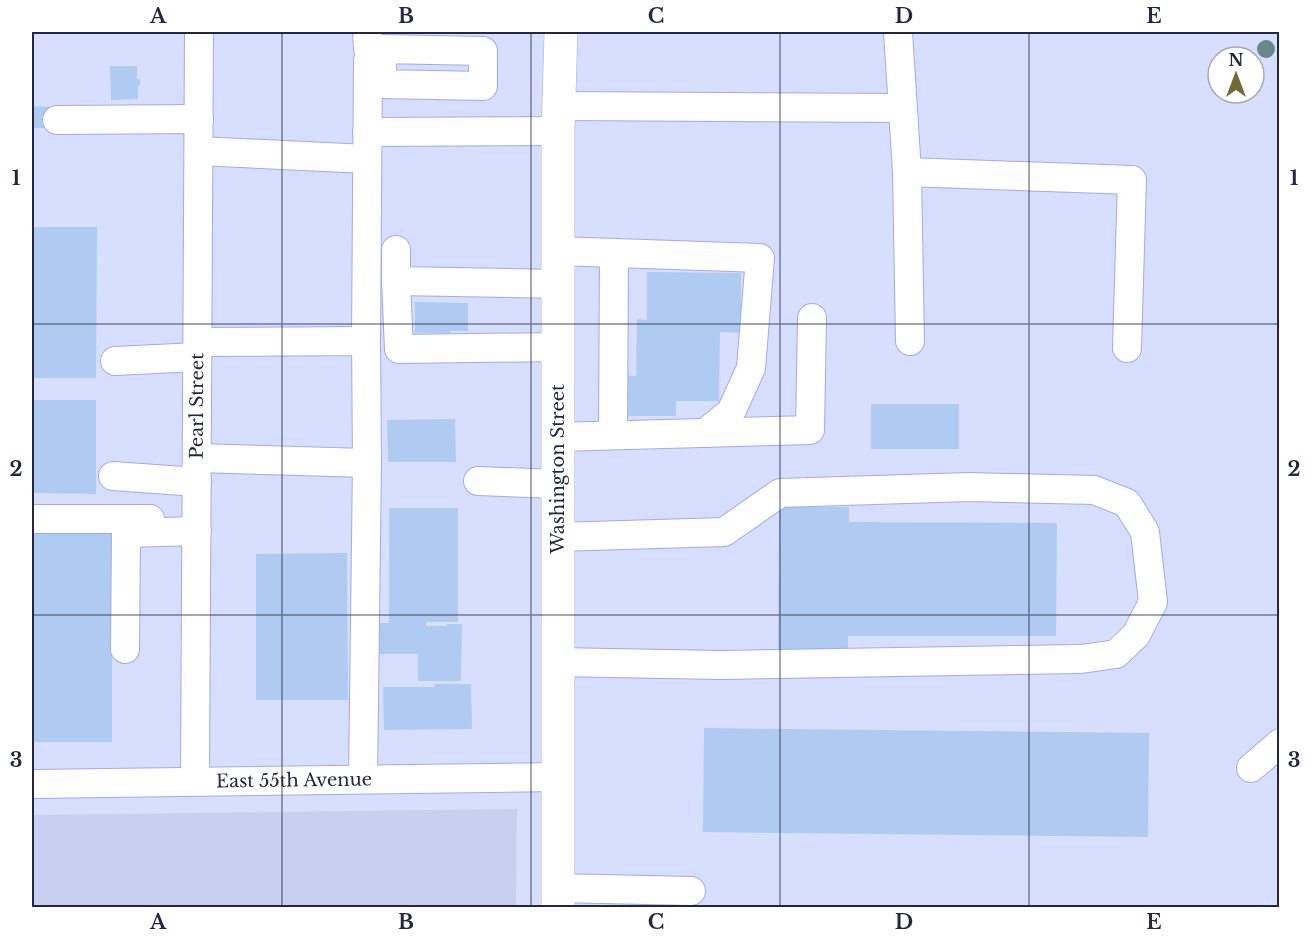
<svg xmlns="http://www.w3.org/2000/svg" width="1311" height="939" font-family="'Libre Baskerville',serif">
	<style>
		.built { fill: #c9cff0 }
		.building { fill: #afcbf2 }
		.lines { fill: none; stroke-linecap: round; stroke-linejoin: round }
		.minor-casing { stroke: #9faaf4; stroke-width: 30 }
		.major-casing { stroke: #9faaf4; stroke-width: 34 }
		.minor { stroke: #fff; stroke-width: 28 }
		.major { stroke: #fff; stroke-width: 33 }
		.tree { fill: #638a88 }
		.grid { fill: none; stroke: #232744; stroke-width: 1.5; stroke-opacity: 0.55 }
		.labels { text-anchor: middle; stroke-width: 5; stroke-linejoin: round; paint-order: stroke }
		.street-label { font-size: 18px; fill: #232744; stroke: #fff }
		.neatline { fill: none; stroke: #232744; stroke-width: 2 }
		.grid-label { font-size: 20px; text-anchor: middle; font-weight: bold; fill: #232744 }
	</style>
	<rect width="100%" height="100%" fill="#d8defd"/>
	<!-- built -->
	<polygon class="built" points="517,809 516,907 32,907 32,815"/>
	<!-- building -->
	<g class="building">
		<polygon points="110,66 137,66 137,79 140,79 140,86 138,86 138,99 111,100"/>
		<polygon points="32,106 54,107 54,128 32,128"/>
		<polygon points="32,227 97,227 96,378 32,378"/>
		<polygon points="647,272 741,273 741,333 720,332 719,401 676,401 676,416 622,416 622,375 636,376 637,319 647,320"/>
		<polygon points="415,302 468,303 468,331 450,331 450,333 415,333"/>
		<polygon points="32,400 96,400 96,494 32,493"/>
		<rect x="871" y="404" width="88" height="45"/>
		<polygon points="455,419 456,462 388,462 387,420"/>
		<polygon points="779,507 849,507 849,522 1057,523 1056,636 848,636 848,651 778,651"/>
		<polygon points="389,508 458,508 458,622 426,622 426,626 447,626 447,624 462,624 461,681 418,681 418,654 379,654 379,623 389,623"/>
		<rect x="32" y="529" width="80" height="213"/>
		<polygon points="347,553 348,700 256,700 256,554"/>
		<polygon points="435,684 471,684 472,729 384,730 383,687 435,687"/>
		<polygon points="704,728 1149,733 1148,837 703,832"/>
	</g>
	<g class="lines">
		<!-- minor casing -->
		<g class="minor-casing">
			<g id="minor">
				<polyline points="367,32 368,49 382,49 483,51 483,86 382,84 382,49"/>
				<polyline points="898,32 907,172 910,341"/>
				<polyline points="559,106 902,108"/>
				<polyline points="57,120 199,119"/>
				<polyline points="367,132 558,131"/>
				<polyline points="199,151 367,159"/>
				<polyline points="907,172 1132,180 1127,348"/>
				<polyline points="396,250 396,281 558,284"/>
				<polyline points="558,251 760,258 751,368 731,412 705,433"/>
				<polyline points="396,281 399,349 558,347"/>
				<polyline points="366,341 368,61"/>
				<polyline points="115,361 197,357"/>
				<polyline points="613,435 614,253"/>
				<polyline points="558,437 810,430 812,318"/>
				<polyline points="197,458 367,463 366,341 198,342"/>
				<polyline points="113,476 197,482"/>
				<polyline points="478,481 558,484"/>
				<polyline points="32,519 150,519"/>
				<polyline points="557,537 724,532 780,493 969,487 1094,490 1127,503 1145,532 1153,602 1136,635 1116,654 1081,659 721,665 557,662"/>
				<polyline points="125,649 126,533 197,531"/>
				<polyline points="1251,768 1280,743"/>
				<polyline points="363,779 367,463"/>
				<path id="s1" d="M195 781 199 32"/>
				<path id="s2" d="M32 784 557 777"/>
				<polyline points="557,888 691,891"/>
			</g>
		</g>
		<!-- major casing -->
		<g class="major-casing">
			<polyline id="major" points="558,908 558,131 561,32"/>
		</g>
		<!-- minor -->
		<use href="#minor" class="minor"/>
		<!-- major -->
		<use href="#major" class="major"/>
	</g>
	<!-- trees -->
	<circle class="tree" cx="1266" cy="49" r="9"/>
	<!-- grid -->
	<path class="grid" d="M282 32V908M531 32V908M780 32V908M1029 32V908M32 324H1280M32 615H1280"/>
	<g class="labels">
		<!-- street labels -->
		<g class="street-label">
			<text dy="6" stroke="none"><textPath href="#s1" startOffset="375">Pearl Street</textPath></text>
			<text transform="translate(558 469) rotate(-90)" y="6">Washington Street</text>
			<text dy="6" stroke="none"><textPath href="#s2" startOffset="262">East 55th Avenue</textPath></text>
		</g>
	</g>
	<!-- border -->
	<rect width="1311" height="939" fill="none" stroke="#ffffff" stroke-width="66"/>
	<!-- north arrow -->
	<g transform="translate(1236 75)"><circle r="28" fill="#ffffff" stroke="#a7a9b4" stroke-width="1.5"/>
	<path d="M0-4.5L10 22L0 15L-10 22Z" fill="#746835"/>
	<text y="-9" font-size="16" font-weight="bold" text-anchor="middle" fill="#232744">N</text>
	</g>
	<rect x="33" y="33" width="1245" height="873" class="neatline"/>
	<g class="grid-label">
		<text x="158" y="23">A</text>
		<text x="406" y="23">B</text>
		<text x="656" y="23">C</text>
		<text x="904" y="23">D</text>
		<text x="1154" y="23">E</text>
		<text x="16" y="185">1</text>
		<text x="1294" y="185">1</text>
		<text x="16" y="476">2</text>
		<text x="1294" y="476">2</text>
		<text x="16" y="767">3</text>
		<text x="1294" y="767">3</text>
		<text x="158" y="929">A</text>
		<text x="406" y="929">B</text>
		<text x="656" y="929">C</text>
		<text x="904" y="929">D</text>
		<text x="1154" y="929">E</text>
	</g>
</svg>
